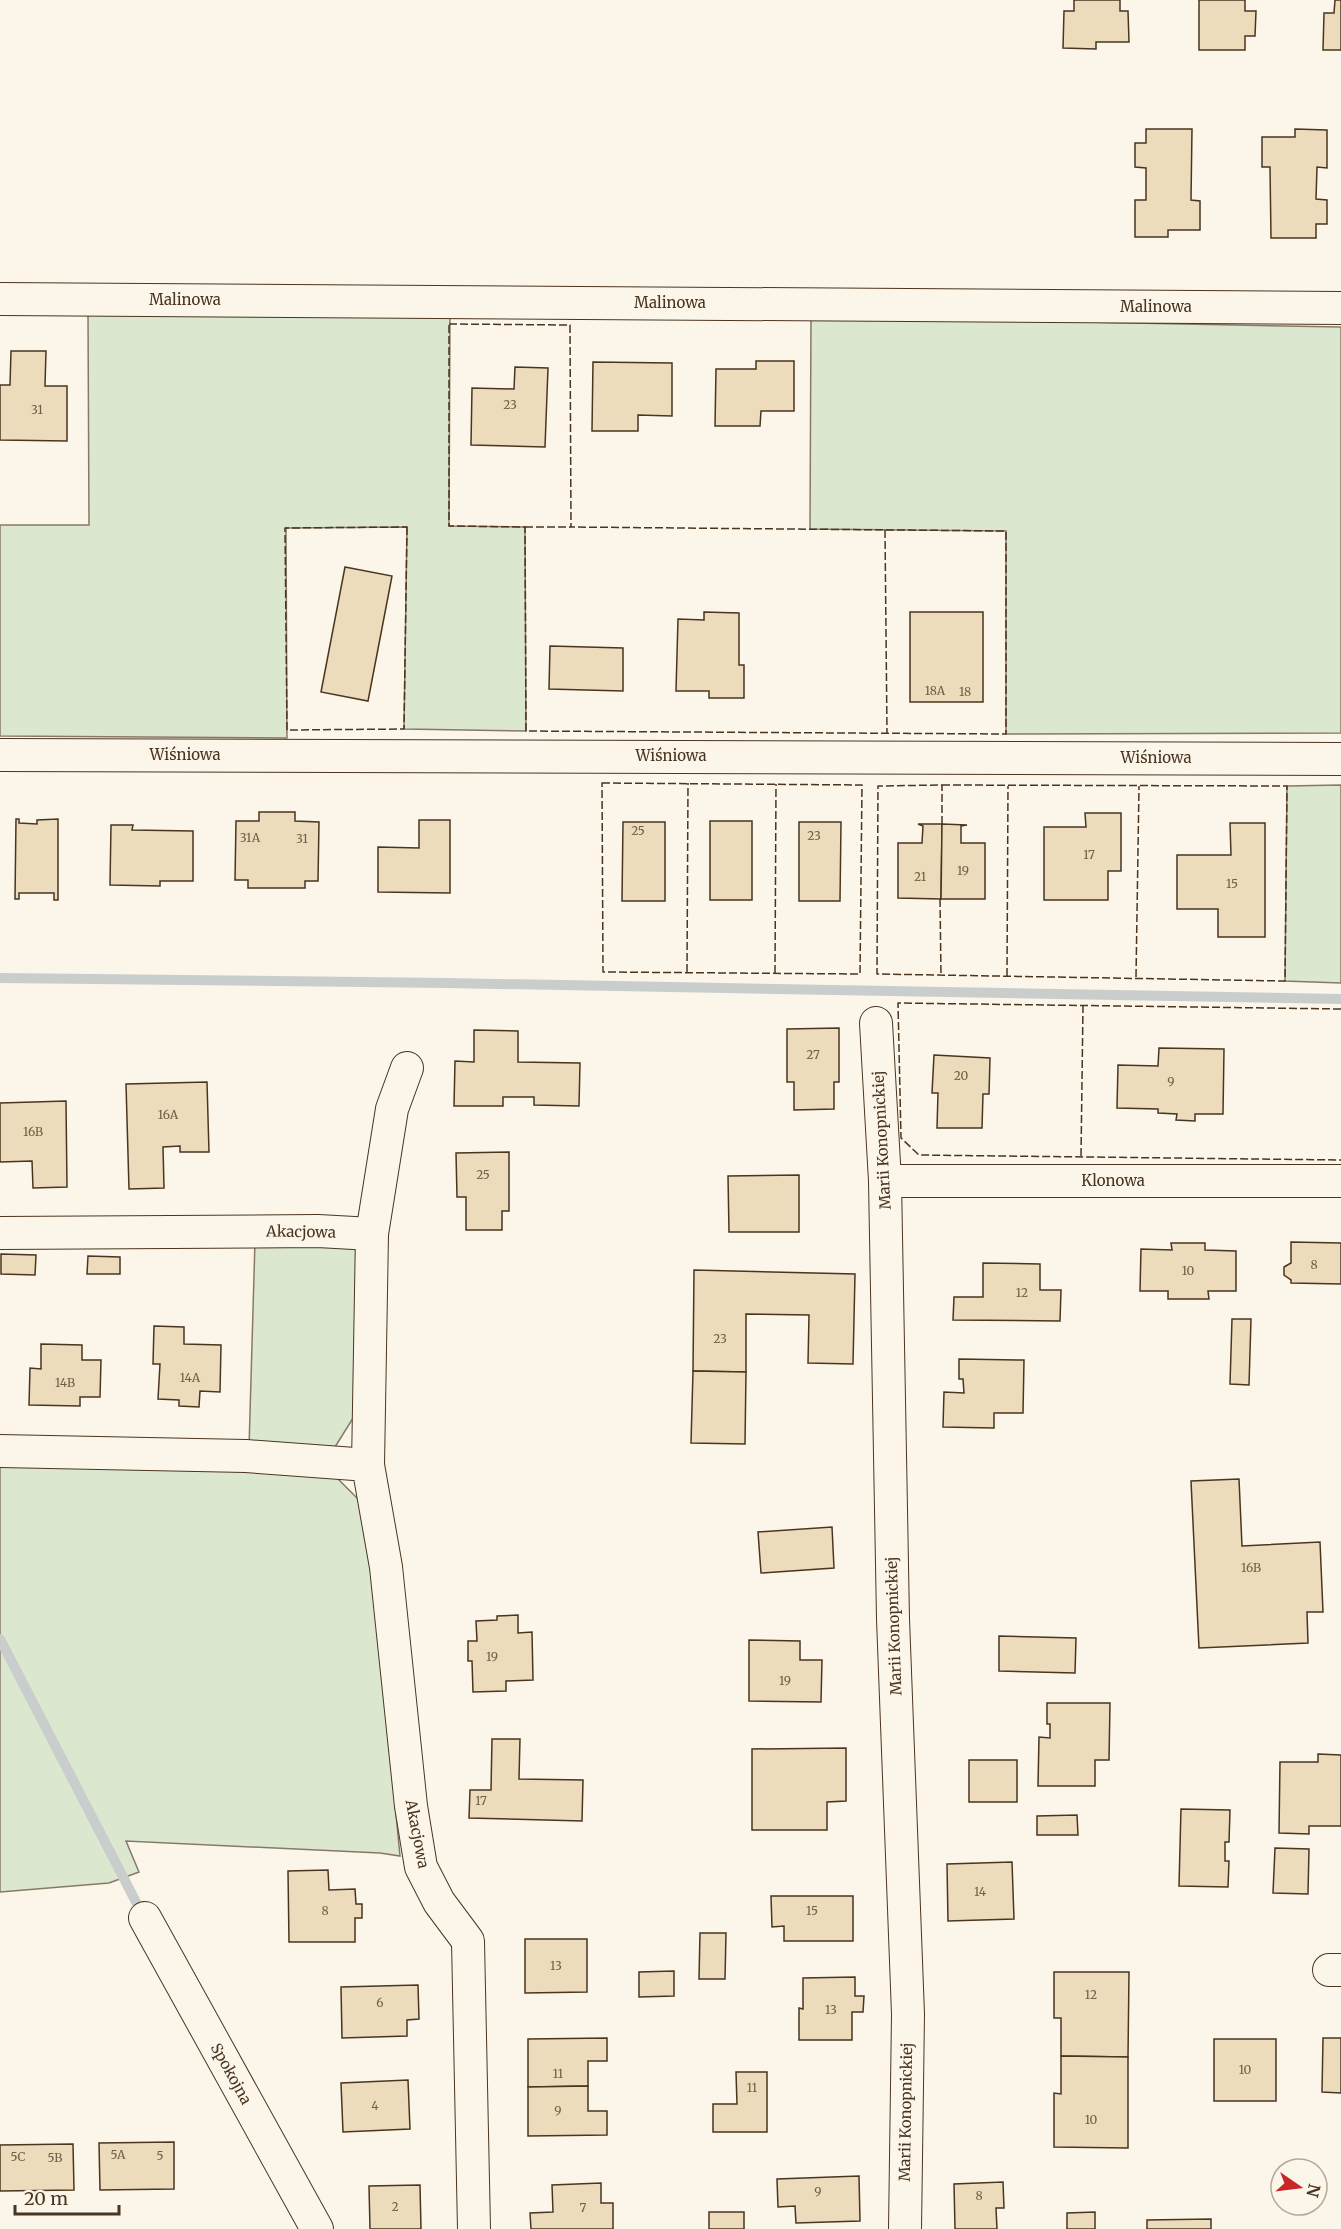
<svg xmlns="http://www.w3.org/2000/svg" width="1341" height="2229" font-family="Merriweather,serif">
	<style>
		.green { fill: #dce7d0; stroke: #887966; stroke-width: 1.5 }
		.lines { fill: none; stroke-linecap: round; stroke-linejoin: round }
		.stream { stroke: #c9cecd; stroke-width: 10 }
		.building { fill: #ecdcbc; stroke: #4a3520; stroke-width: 1.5 }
		.street-casing { stroke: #4a3520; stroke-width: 34 }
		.street { stroke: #fbf6e9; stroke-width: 32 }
		.fence { stroke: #4a3520; stroke-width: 1.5; stroke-dasharray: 8 3; stroke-linecap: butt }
		.labels { text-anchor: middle; stroke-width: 4.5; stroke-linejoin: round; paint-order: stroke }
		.number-label { font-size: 12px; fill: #725f47 }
		.street-label { font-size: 15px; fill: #4a3520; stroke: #fbf6e9 }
	</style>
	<rect width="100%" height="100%" fill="#fbf6e9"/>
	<!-- green -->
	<g class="green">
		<polygon points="88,314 450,314 449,526 525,527 526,731 404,729 407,527 286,528 287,738 0,736 0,525 89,525"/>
		<polygon points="811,317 1341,327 1341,733 1006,734 1006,531 810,529"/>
		<polygon points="1341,785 1341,983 1285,981 1287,786"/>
		<polygon points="255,1241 355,1249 360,1264 355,1415 335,1447 249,1448"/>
		<polygon points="0,1459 248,1468 337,1478 363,1504 373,1570 400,1856 380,1853 126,1841 139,1872 109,1883 0,1892"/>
	</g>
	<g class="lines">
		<!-- stream -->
		<g class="stream">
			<polyline points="0,978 447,983 1341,999"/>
			<polyline points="0,1639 137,1904"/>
		</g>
	</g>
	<!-- building -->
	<g class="building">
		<polygon points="1074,0 1120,0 1120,11 1128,11 1129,42 1096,42 1096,49 1063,48 1064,11 1074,11"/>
		<polygon points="1199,0 1245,0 1245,11 1256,11 1255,36 1245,36 1245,50 1199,50"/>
		<polygon points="1335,0 1341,0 1341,50 1323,50 1324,13 1334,13"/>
		<polygon points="1146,129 1192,129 1191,200 1200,201 1200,230 1168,230 1168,237 1135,237 1135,200 1146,200 1146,168 1135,167 1135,143 1146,143"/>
		<polygon points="1295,129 1327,130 1327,168 1317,167 1316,199 1327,200 1327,224 1316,224 1316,238 1271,238 1270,167 1262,167 1262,137 1295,137"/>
		<polygon points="11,351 46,351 45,386 67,386 67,441 0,440 0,385 10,385"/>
		<polygon points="756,361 794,361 794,411 761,411 760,426 715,426 716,369 756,369"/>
		<polygon points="593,362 672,363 672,416 638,415 638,431 592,431"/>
		<polygon points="515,367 548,368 545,447 471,445 472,388 514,389"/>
		<polygon points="345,567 392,576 368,701 321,692"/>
		<polygon points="704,612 739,613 739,665 744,665 744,698 709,698 709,691 676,691 678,619 704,620"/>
		<rect x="910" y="612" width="73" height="90"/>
		<polygon points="550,646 623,648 623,691 549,689"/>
		<polygon points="259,812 295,812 295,821 319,822 318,881 305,881 305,888 248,888 248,880 235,880 236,821 259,821"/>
		<polygon points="1085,813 1121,813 1121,871 1108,871 1108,900 1044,900 1044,827 1086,827"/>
		<polygon points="16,819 19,819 19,823 37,824 37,820 58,819 58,900 54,900 54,893 19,893 19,899 15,899"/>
		<polygon points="419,820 450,820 450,893 378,892 378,847 419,848"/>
		<rect x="710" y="821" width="42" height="79"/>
		<polygon points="623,822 665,822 665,901 622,901"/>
		<polygon points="799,822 841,822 840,901 799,901"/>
		<polygon points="1230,823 1265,823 1265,937 1218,937 1218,909 1177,909 1177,855 1231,855"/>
		<polygon points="918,824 942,824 941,899 898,898 898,843 922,843 923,826"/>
		<polygon points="942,824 967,825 961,826 961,843 985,843 985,899 941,899"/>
		<polygon points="111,825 133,825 132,830 193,831 193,881 160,881 160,886 110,885"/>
		<polygon points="839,1028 839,1082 834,1082 834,1109 794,1110 794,1082 787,1082 787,1029"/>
		<polygon points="474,1030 518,1031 518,1062 580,1063 579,1106 534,1105 534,1097 503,1097 503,1106 454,1106 455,1061 474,1062"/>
		<polygon points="1159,1048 1224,1049 1223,1114 1195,1114 1195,1121 1176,1120 1177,1114 1158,1113 1158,1109 1117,1108 1118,1065 1158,1066"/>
		<polygon points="934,1055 990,1058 989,1094 983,1094 982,1128 937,1128 938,1093 932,1093"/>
		<polygon points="207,1082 209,1152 180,1152 180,1146 163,1147 164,1188 129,1189 126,1084"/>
		<polygon points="66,1101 67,1187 33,1188 32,1161 0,1162 0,1103"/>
		<polygon points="509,1152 509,1211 502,1211 502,1230 466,1230 466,1197 457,1197 456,1153"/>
		<polygon points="799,1175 799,1232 729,1232 728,1176"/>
		<polygon points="1291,1242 1341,1243 1341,1284 1291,1283 1291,1280 1284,1275 1284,1267 1291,1263"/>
		<polygon points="1171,1243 1205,1243 1205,1250 1236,1251 1236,1291 1208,1291 1209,1299 1168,1299 1168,1291 1140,1291 1141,1249 1172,1250"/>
		<polygon points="1,1254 36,1255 35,1275 1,1274"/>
		<polygon points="88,1256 120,1257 120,1274 87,1274"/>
		<polygon points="983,1263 1040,1264 1040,1290 1061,1290 1060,1321 953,1320 954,1297 983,1297"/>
		<polygon points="694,1270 855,1274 853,1364 808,1363 809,1315 746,1314 746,1372 693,1371"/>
		<polygon points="1232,1319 1251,1319 1249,1385 1230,1384"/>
		<polygon points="154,1326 184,1327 184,1344 221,1345 220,1392 200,1391 199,1407 179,1406 179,1400 158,1399 160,1364 153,1364"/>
		<polygon points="41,1344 82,1345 82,1360 101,1360 100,1397 80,1397 80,1406 29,1405 30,1368 41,1369"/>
		<polygon points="959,1359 1024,1360 1023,1413 994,1413 994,1428 943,1427 944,1392 964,1393 963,1379 959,1379"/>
		<polygon points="693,1371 746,1372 745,1444 691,1443"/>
		<polygon points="1239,1479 1242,1546 1320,1542 1323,1612 1307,1612 1308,1643 1199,1648 1191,1481"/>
		<polygon points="832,1527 834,1568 761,1573 758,1532"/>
		<polygon points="518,1615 518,1633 532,1632 533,1680 506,1681 506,1691 473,1692 472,1661 468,1661 468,1641 477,1641 476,1621 497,1620 497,1616"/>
		<polygon points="999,1636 1076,1638 1075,1673 999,1671"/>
		<polygon points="749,1640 800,1641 800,1660 822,1660 821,1702 749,1701"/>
		<polygon points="1047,1703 1110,1703 1109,1760 1095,1760 1095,1786 1038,1786 1039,1737 1050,1738 1050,1724 1047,1724"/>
		<polygon points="492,1739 520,1739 519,1779 583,1780 582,1821 469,1818 470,1790 491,1790"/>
		<polygon points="846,1748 846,1801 827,1802 827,1830 752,1830 752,1749"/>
		<polygon points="1318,1754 1341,1755 1341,1826 1309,1826 1309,1834 1279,1833 1280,1762 1318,1762"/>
		<rect x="969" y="1760" width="48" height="42"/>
		<polygon points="1181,1809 1230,1810 1229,1842 1225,1842 1225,1861 1229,1861 1228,1887 1179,1886"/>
		<polygon points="1077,1815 1078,1835 1037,1835 1037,1816"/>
		<polygon points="1275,1848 1309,1849 1308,1894 1273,1893"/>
		<polygon points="1012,1862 1014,1919 948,1921 947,1864"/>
		<polygon points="328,1870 329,1890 355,1889 356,1904 362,1904 362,1918 355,1918 355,1942 289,1942 288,1871"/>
		<polygon points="771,1896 853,1896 853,1941 784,1941 784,1926 772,1927"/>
		<polygon points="700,1933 726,1933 725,1979 699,1979"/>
		<polygon points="525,1939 587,1939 587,1992 525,1993"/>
		<polygon points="674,1971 674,1996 639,1997 639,1972"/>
		<polygon points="1054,1972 1129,1972 1128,2057 1061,2056 1061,2018 1054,2018"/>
		<polygon points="855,1977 855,1996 864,1996 863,2012 852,2012 852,2040 799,2040 799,2008 803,2009 803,1978"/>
		<polygon points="418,1985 419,2019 407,2020 407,2036 342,2038 341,1987"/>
		<polygon points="607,2038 607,2061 588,2061 588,2086 528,2087 528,2039"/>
		<polygon points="1323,2038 1341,2038 1341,2093 1322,2092"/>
		<rect x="1214" y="2039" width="62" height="62"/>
		<polygon points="1061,2056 1128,2057 1128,2148 1054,2147 1054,2093 1061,2094"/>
		<polygon points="736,2072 767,2072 767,2132 713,2132 713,2104 737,2104"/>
		<polygon points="408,2080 410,2129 343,2132 341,2083"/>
		<polygon points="588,2086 588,2111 607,2111 607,2135 528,2136 528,2087"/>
		<polygon points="174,2142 174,2189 100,2190 99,2143"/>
		<polygon points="73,2144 74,2190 0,2191 0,2145"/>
		<polygon points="859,2176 860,2221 796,2223 795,2206 778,2207 777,2179"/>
		<polygon points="1003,2182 1004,2208 996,2208 997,2229 955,2229 954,2184"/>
		<polygon points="601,2183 601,2203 613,2203 613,2229 531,2229 530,2213 553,2212 552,2185"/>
		<polygon points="420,2185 421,2229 370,2229 369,2186"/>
		<rect x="709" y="2212" width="35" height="17"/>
		<polygon points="1095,2212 1095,2229 1067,2229 1067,2213"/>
		<polygon points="1211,2219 1211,2229 1147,2229 1147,2220"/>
	</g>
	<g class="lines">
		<!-- street casing -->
		<g class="street-casing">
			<g id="street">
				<polyline points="0,299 1341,308"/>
				<polyline points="0,755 1341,759"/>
				<polyline points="876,1023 885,1181 893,1619 908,2014 905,2229"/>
				<polyline points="885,1181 1341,1181"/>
				<polyline points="0,1233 318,1231 372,1234 368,1465"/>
				<polyline points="372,1234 392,1109 407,1068"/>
				<polyline points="0,1451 246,1456 368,1465 386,1567 411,1806 421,1867 439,1902 468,1941 474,2229"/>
				<polyline points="145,1918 317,2229"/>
				<polyline points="1329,1970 1341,1970"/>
			</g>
		</g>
		<!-- street -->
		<use href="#street" class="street"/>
		<!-- fence -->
		<g class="fence">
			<polygon points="449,324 570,325 571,527 1006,531 1006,734 526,731 525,527 449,526"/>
			<polygon points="407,527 404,729 287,730 285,528"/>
			<polyline points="525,527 571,527"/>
			<polyline points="885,530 887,733"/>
			<polygon points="602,783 862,785 860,974 603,972"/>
			<polygon points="942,785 1287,786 1285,981 877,974 878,786"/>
			<polyline points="942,824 942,785"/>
			<polyline points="940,899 941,975"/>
			<polyline points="687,972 688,783"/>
			<polyline points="775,973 776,784"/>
			<polyline points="1007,976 1008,786"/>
			<polyline points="1136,977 1139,786"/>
			<polyline points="1341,1009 898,1003 901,1138 919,1155 1341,1160"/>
			<polyline points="1081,1156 1083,1006"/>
		</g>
	</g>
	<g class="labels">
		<!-- number labels -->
		<g class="number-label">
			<text x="510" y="409">23</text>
			<text x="37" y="414">31</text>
			<text x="935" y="695">18A</text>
			<text x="965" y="696">18</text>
			<text x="638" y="835">25</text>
			<text x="814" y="840">23</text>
			<text x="250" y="842">31A</text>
			<text x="302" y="843">31</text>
			<text x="1089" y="859">17</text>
			<text x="963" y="875">19</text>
			<text x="920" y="881">21</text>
			<text x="1232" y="888">15</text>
			<text x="813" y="1059">27</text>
			<text x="961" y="1080">20</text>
			<text x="1171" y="1086">9</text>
			<text x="168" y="1119">16A</text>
			<text x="33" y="1136">16B</text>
			<text x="483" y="1179">25</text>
			<text x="1314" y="1269">8</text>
			<text x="1188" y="1275">10</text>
			<text x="1022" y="1297">12</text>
			<text x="720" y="1343">23</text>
			<text x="190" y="1382">14A</text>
			<text x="65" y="1387">14B</text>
			<text x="1251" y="1572">16B</text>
			<text x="492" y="1661">19</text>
			<text x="785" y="1685">19</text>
			<text x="481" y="1805">17</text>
			<text x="980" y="1896">14</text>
			<text x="325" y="1915">8</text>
			<text x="812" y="1915">15</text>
			<text x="556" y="1970">13</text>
			<text x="1091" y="1999">12</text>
			<text x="380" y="2007">6</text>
			<text x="831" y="2014">13</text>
			<text x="1245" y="2074">10</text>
			<text x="558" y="2078">11</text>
			<text x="752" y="2092">11</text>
			<text x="375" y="2110">4</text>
			<text x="558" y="2115">9</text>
			<text x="1091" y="2124">10</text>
			<text x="118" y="2159">5A</text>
			<text x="160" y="2160">5</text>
			<text x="18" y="2161">5C</text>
			<text x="55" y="2162">5B</text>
			<text x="818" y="2196">9</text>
			<text x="979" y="2200">8</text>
			<text x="395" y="2211">2</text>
			<text x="583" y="2212">7</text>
		</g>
		<!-- street labels -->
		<g class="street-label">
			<text x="185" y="305">Malinowa</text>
			<text x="670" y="308">Malinowa</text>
			<text x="1156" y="312">Malinowa</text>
			<text x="185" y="760">Wiśniowa</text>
			<text x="671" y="761">Wiśniowa</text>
			<text x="1156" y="763">Wiśniowa</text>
			<text transform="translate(882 1140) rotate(-93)" y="5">Marii Konopnickiej</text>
			<text x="1113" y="1186">Klonowa</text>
			<text transform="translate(301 1232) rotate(1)" y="5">Akacjowa</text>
			<text transform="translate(894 1626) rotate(-92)" y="5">Marii Konopnickiej</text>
			<text transform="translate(417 1834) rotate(79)" y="5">Akacjowa</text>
			<text transform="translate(231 2074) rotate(61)" y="5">Spokojna</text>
			<text transform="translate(906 2112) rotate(-89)" y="5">Marii Konopnickiej</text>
		</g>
	</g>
	<!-- north arrow -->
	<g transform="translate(1299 2187) rotate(104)"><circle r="28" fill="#fbf6e9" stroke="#b4a999" stroke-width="1.5"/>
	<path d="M0-4.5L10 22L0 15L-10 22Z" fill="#c62828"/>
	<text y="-9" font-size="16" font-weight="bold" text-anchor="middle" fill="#4a3520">N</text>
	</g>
	<!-- scale -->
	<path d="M15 2205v9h104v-9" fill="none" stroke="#4a3520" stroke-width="3"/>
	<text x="24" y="2205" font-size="18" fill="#4a3520" stroke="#fbf6e9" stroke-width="4.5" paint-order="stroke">20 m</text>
</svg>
